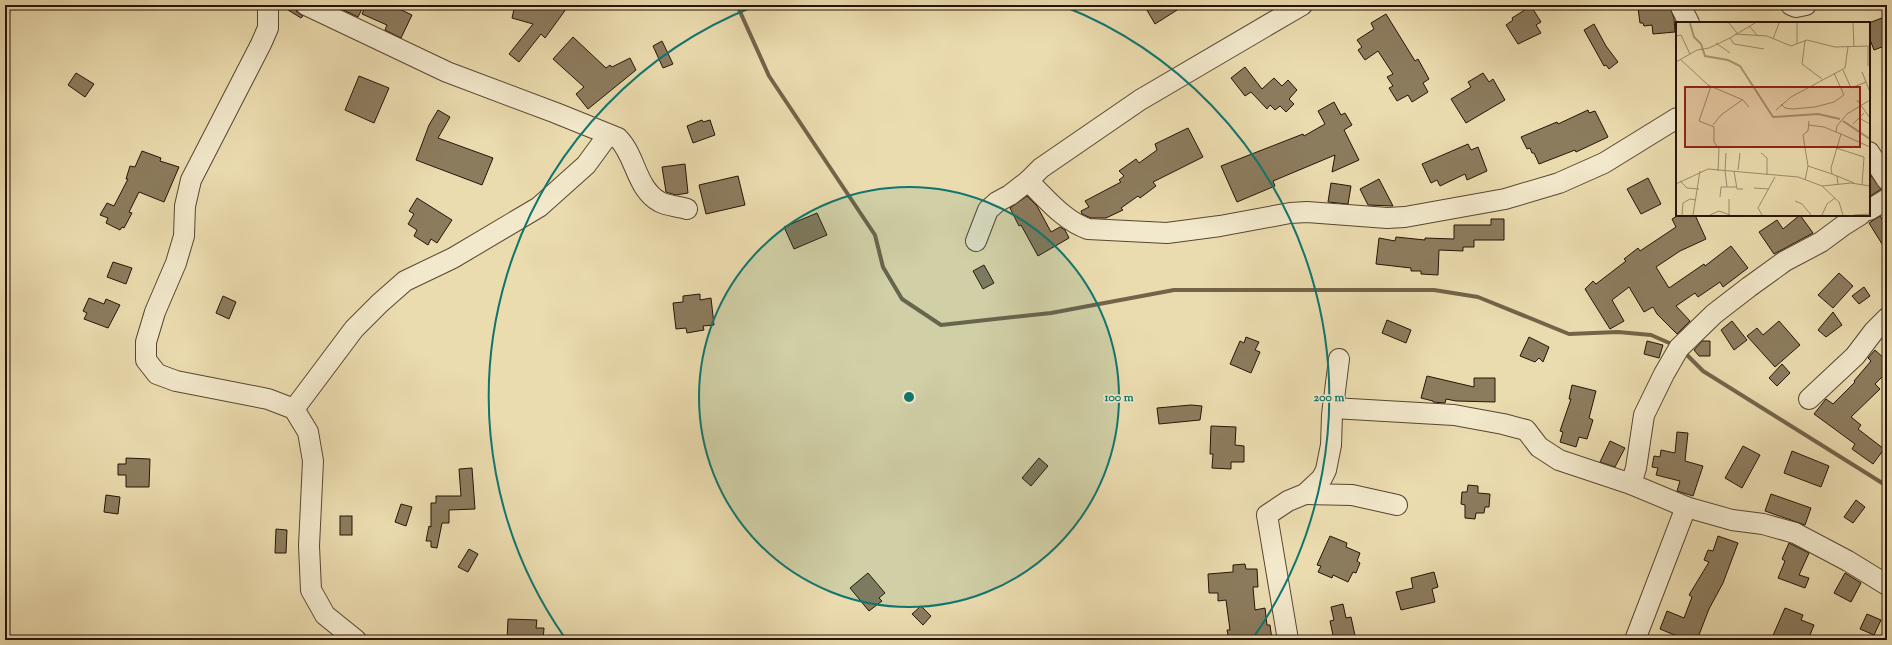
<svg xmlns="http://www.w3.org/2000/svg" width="1892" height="645" font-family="'Sorts Mill Goudy',serif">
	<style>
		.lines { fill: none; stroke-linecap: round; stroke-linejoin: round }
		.stream { stroke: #746349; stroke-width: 4 }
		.building { fill: #8c7c5e; stroke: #261406 }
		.minor-casing { stroke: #574630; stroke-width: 22 }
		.minor { stroke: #f2e8cb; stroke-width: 20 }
		.ring { fill: none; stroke: #0f766e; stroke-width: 2 }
		.inset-river { fill: none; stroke: #a89876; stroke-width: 2 }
		.inset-road { fill: none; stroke: #9c8c6b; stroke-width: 1 }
		.view { fill: #8f2418; fill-opacity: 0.15; stroke: #8f2418; stroke-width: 2 }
		.inset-edge { fill: none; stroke: #261406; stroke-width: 2 }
		.centre { fill: #0f766e; stroke: #f2e8cb; stroke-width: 2 }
		.ring-label { font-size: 12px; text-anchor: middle; font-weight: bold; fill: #0f766e; stroke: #f2e8cb; stroke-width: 3; stroke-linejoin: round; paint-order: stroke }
	</style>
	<rect width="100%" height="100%" fill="#ebdcaf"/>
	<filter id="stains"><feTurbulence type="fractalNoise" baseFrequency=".005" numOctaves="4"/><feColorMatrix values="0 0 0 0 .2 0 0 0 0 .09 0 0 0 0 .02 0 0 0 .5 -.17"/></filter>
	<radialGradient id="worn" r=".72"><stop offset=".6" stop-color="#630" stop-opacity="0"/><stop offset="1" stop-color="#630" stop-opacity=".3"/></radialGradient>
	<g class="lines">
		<!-- stream -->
		<g class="stream">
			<polyline points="737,5 769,76 875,235 883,267 902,299 941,325 1051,313 1174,290 1434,290 1478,297 1569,334 1618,332 1651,335 1674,345"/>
			<polyline points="1683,351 1703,371 1887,486"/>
		</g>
	</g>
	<!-- building -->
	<g class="building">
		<polygon points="280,5 295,5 297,12 303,16 301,18"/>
		<polygon points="333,5 353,5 362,9 358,17"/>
		<polygon points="366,5 391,5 412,15 401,38 385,30 387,25 362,14"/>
		<polygon points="515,5 569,5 545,38 541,34 519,62 509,54 533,24 512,18"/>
		<polygon points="1144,5 1185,5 1155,24"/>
		<polygon points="1642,5 1669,5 1674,18 1675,32 1653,34 1652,25 1644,26 1643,23 1640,23 1638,8 1642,8"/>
		<polygon points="1531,6 1541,22 1536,25 1541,33 1518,44 1506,25 1513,20 1512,18"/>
		<polygon points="1386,14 1415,61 1418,59 1429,79 1423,83 1428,92 1412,102 1408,95 1397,101 1389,88 1393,86 1387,77 1393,74 1378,51 1365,60 1358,50 1362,47 1357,40 1374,29 1371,23"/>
		<polygon points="1887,16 1887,45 1874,50 1869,37 1869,23"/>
		<polygon points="1594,24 1606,46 1618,62 1609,69 1606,65 1604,66 1584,30"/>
		<polygon points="573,37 606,68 610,65 612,67 630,58 636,70 588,109 576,94 584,87 553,59"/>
		<polygon points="662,41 673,64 663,68 653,46"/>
		<polygon points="1245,67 1262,89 1274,78 1282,86 1288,80 1297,90 1289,99 1294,104 1286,112 1280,106 1275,110 1270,105 1267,109 1251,92 1245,96 1231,78"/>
		<polygon points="76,73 94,84 85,97 68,85"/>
		<polygon points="1483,73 1489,82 1493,79 1505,100 1466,123 1451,99 1471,87 1468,82"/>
		<polygon points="359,76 389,88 374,123 345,110"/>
		<polygon points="1334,102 1341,115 1345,113 1352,125 1344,130 1359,160 1332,172 1335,155 1273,181 1275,186 1237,202 1221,166 1303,134 1304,136 1325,124 1318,111"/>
		<polygon points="438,110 450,117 438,138 493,158 482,185 416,160 429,125"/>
		<polygon points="1588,110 1589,113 1595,111 1608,137 1576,152 1575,150 1539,164 1534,153 1532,153 1530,148 1527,149 1521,137 1557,122 1558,124"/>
		<polygon points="702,120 703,122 710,120 715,135 693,143 687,126"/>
		<polygon points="1188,128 1203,157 1153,182 1156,186 1140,198 1138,196 1121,208 1123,210 1106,218 1091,218 1082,214 1081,211 1089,207 1085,201 1121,182 1119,180 1124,176 1119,171 1136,159 1139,163 1157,150 1155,144"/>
		<polygon points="1468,144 1471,150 1478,147 1487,171 1467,180 1465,174 1440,186 1437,180 1431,183 1422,164"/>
		<polygon points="142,151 161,158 160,161 179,167 164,202 139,192 129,212 132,213 124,228 122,227 120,230 106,223 108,218 100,215 107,203 114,206 128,179 126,179 130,166 135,167"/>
		<polygon points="685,164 688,193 676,195 666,192 662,167"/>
		<polygon points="1869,173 1881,189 1869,197"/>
		<polygon points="738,176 745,205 706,214 699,185"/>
		<polygon points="1648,178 1661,204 1641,214 1627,189"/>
		<polygon points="1379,179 1393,206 1368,205 1360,189"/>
		<polygon points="1331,183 1351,186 1348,204 1328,202"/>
		<polygon points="1027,196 1037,206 1051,232 1060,227 1065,230 1069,238 1038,256 1021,225 1019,226 1010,208"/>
		<polygon points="417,198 452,220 437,243 431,239 428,245 414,236 417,230 408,224 414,214 409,211"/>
		<polygon points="817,213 827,235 794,249 784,227"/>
		<polygon points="1679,215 1695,215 1706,239 1680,251 1656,267 1669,288 1704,264 1705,266 1731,246 1748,268 1723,287 1720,282 1698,297 1695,293 1676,306 1690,321 1677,334 1657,314 1653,307 1644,312 1629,287 1612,300 1624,321 1610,329 1585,289 1593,281 1596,284 1626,261 1624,259 1638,248 1640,251 1676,227 1672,219"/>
		<polygon points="1800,215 1813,233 1774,254 1759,232 1777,220 1783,229"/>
		<polygon points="1880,216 1887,227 1887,252 1869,223"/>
		<polygon points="1491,219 1504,219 1504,240 1474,240 1474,247 1463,247 1463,251 1439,250 1438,275 1421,274 1421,271 1411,271 1411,268 1376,264 1379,238 1395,241 1396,237 1425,240 1425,238 1454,239 1454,225 1491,225"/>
		<polygon points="113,262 132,268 126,284 107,277"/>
		<polygon points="984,265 994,283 983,289 973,271"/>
		<polygon points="1839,273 1853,286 1833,308 1818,295"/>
		<polygon points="1864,287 1870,296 1859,304 1852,296"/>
		<polygon points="700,294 700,300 711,298 714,325 703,326 704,330 687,333 686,328 676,329 673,303 683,302 683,296"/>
		<polygon points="223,296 236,302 229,319 216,313"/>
		<polygon points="89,298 104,304 106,299 120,305 108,328 84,319 87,313 83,311"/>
		<polygon points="1833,312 1842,325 1826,337 1818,330"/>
		<polygon points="1387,320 1411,330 1406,343 1382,333"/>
		<polygon points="1732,321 1747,340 1734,350 1721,330"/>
		<polygon points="1779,321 1800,345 1775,367 1747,336 1757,328 1763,335"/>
		<polygon points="1246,337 1259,342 1255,350 1260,352 1251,373 1230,364 1240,341 1244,343"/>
		<polygon points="1529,337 1549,347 1543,362 1539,358 1535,362 1520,356"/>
		<polygon points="1647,341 1663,345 1659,358 1644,354"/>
		<polygon points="1702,341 1710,341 1710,356 1699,356 1694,350"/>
		<polygon points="1875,350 1887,361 1887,372 1875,384 1880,389 1851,417 1861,425 1858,429 1884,449 1873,464 1852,449 1855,444 1814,414 1826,399 1833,404 1855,382 1854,381 1871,361 1868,358"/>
		<polygon points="1782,364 1790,373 1777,386 1769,378"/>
		<polygon points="1427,376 1474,387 1474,378 1495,378 1495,402 1456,401 1446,399 1445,403 1433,402 1433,401 1421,398"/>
		<polygon points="1572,385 1596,391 1589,418 1593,420 1587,439 1579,437 1576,447 1560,442 1563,432 1560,431 1571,399 1569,399"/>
		<polygon points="1191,405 1202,406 1200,420 1159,424 1157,408"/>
		<polygon points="1211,426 1236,427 1235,445 1244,446 1244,462 1231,462 1231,469 1212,468 1213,454 1210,454"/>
		<polygon points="1677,432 1688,433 1685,461 1703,466 1693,496 1677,491 1680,481 1656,475 1658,468 1652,467 1654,456 1660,457 1661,450 1675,453"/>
		<polygon points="1610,441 1625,448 1615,467 1600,462"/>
		<polygon points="1743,446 1760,455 1742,488 1725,478"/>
		<polygon points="1792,451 1829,466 1821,487 1784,473"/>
		<polygon points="126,458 150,459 149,487 126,487 126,475 118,475 118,464 126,464"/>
		<polygon points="1039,458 1048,466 1031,486 1022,478"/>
		<polygon points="472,468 475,509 449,510 449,523 442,523 437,548 431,547 431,541 426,541 429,526 431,527 431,503 436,503 436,496 461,496 459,469"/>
		<polygon points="1468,485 1478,486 1478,493 1490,494 1489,507 1485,507 1484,513 1476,513 1475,519 1465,518 1465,505 1461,504 1462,492 1467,492"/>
		<polygon points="1771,494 1811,508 1805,525 1765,511"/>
		<polygon points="106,495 120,497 118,514 104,512"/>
		<polygon points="1856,500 1865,507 1853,523 1844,517"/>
		<polygon points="401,504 412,507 406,526 395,522"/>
		<rect x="340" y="516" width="12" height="19"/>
		<polygon points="276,529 287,530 286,553 275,553"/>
		<polygon points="1330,536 1347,543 1346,547 1360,553 1357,561 1360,563 1356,573 1353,572 1348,582 1333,575 1332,578 1318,572 1321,566 1317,565"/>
		<polygon points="1718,536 1738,543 1723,583 1709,609 1697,640 1675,640 1677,636 1660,629 1667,611 1684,618 1692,597 1689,595 1709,562 1704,560 1708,550 1713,551"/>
		<polygon points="1789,543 1809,553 1799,575 1809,578 1805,588 1778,578 1785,561 1782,559"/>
		<polygon points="469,549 478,554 468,572 458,567"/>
		<polygon points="1245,564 1246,569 1257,569 1258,587 1253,587 1255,610 1265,608 1267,625 1270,625 1272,640 1229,640 1227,630 1230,630 1226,600 1218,601 1218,593 1209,593 1208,574 1233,572 1233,565"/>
		<polygon points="1434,572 1438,587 1432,589 1435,602 1401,610 1396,592 1413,588 1411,578"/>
		<polygon points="868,573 885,593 879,598 882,601 869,611 850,588"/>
		<polygon points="1845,573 1861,583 1851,602 1834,593"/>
		<polygon points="1343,604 1346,618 1351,617 1356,640 1334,640 1330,621 1334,620 1331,607"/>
		<polygon points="921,606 931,616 923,625 912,614"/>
		<polygon points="1785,608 1803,615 1801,620 1814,625 1808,640 1771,640"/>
		<polygon points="1867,614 1881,620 1874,635 1860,629"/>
		<polygon points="508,619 537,620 536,628 544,628 543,640 507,640"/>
	</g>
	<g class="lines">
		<!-- minor casing -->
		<g class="minor-casing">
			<g id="minor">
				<polyline points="268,5 268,28 261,44 191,180 185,206 184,236 176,263 155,312 146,342 146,360 157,374 176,381 268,399 294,409 308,432 313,461 309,546 311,590 325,615 356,640"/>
				<path d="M306 5 447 72 556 113 618 138C636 156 636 189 660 202 667 206 678 206 687 209"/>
				<polyline points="1680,5 1689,23"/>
				<polyline points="1791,5 1796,7 1806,5"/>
				<polyline points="1869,152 1887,180"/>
				<path d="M1028 181C1046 198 1064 221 1088 229L1167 233 1220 226 1290 213 1307 212 1387 218 1405 217 1505 199 1559 183 1604 163 1677 118"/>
				<polyline points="1869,210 1887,199"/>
				<polyline points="976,241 988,210 997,202 1010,195 1028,181 1041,168 1140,100 1302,5"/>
				<polyline points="1809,399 1855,356 1874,331 1887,318"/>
				<polyline points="1333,408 1454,415 1503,424 1526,430 1539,447 1559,460 1631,484"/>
				<polyline points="294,409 354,329 380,303 405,281 453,258 539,207 586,165 608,135"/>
				<polyline points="1305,494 1352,495 1397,505"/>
				<polyline points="1686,507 1732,520 1763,524 1795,533 1848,561 1887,585"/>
				<polyline points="1288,640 1267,515 1288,501 1305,494 1322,478 1326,470 1331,445 1332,415 1339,359"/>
				<polyline points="1635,640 1686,507 1631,484 1636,468 1644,415 1664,374 1679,348 1714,314 1749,287 1785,261 1821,242 1844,225 1860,215"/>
			</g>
		</g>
		<!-- minor -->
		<use href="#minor" class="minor"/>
	</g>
	<!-- distance rings -->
	<circle cx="909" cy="397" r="210" fill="#0f766e" fill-opacity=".12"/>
	<g class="ring">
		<circle cx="909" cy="397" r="210"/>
		<path d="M565 638A420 420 0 0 1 755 6M1063 6A420 420 0 0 1 1253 638"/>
	</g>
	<!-- overview -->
	<g transform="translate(1676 22)">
		<rect width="194" height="194" fill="#ebdcaf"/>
		<path class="inset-river" d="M14 1 18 15 25 22 29 34 52 38 64 44 97 95 142 92 164 97M167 99 194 117"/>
		<path class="inset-road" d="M53 1 61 11M177 1 178 25M73 4 81 13M59 12 91 14 115 24 131 18 159 25 194 24M0 14 5 13 14 32M54 16 58 22 88 27M97 17 103 1M129 19 126 42 146 57M40 21 54 31M121 21V1M4 37 32 63 67 78 73 85M0 40 21 28 33 26 54 16 79 1M192 44V25M167 48 175 66 190 60M186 50 194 70M35 64 23 99 38 105V120L43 127 42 149M181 78 194 96M105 82 109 86 117 87 139 85 158 80 168 73 158 51M100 88 115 75 169 46 172 25M183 96 194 102M177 102 188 91M37 103 45 93 66 78M133 103 148 105 160 110M165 112 194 125M160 126 188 135 186 163M85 131 91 136V153M132 144 156 152M62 148 64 131M49 149 50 131M49 149 51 165M58 149 61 167H67M161 154 178 161M129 158 132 144 127 113 132 109 133 99M4 159 11 166 23 167M0 162 32 147 122 155 146 164 175 161 194 164M162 163 161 154 156 152 155 146 165 112 160 110 161 104 171 92 194 78M146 164 163 180 167 193M78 166 93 167M44 175 45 165H60M119 179 126 182 135 193M6 193 7 181 14 177 20 178M17 193 24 149M34 193 43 189 54 193M53 193V177M86 193 82 186 99 155M146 193 151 182 159 176M178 193 194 192"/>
		<path class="view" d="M9 65H184V125H9Z"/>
		<rect width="194" height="194" class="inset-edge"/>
	</g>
	<circle cx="909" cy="397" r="6" class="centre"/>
	<g class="ring-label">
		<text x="1119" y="401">100 m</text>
		<text x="1329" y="401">200 m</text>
	</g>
	<!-- margin -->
	<rect width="1892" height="645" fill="none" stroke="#ebdcaf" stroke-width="20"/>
	<rect x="6" y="6" width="1880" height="633" fill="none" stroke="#261406" stroke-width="2"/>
	<rect x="10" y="10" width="1872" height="625" fill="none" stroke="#261406"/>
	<rect width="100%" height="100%" filter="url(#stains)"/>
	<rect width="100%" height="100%" fill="url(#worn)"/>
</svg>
